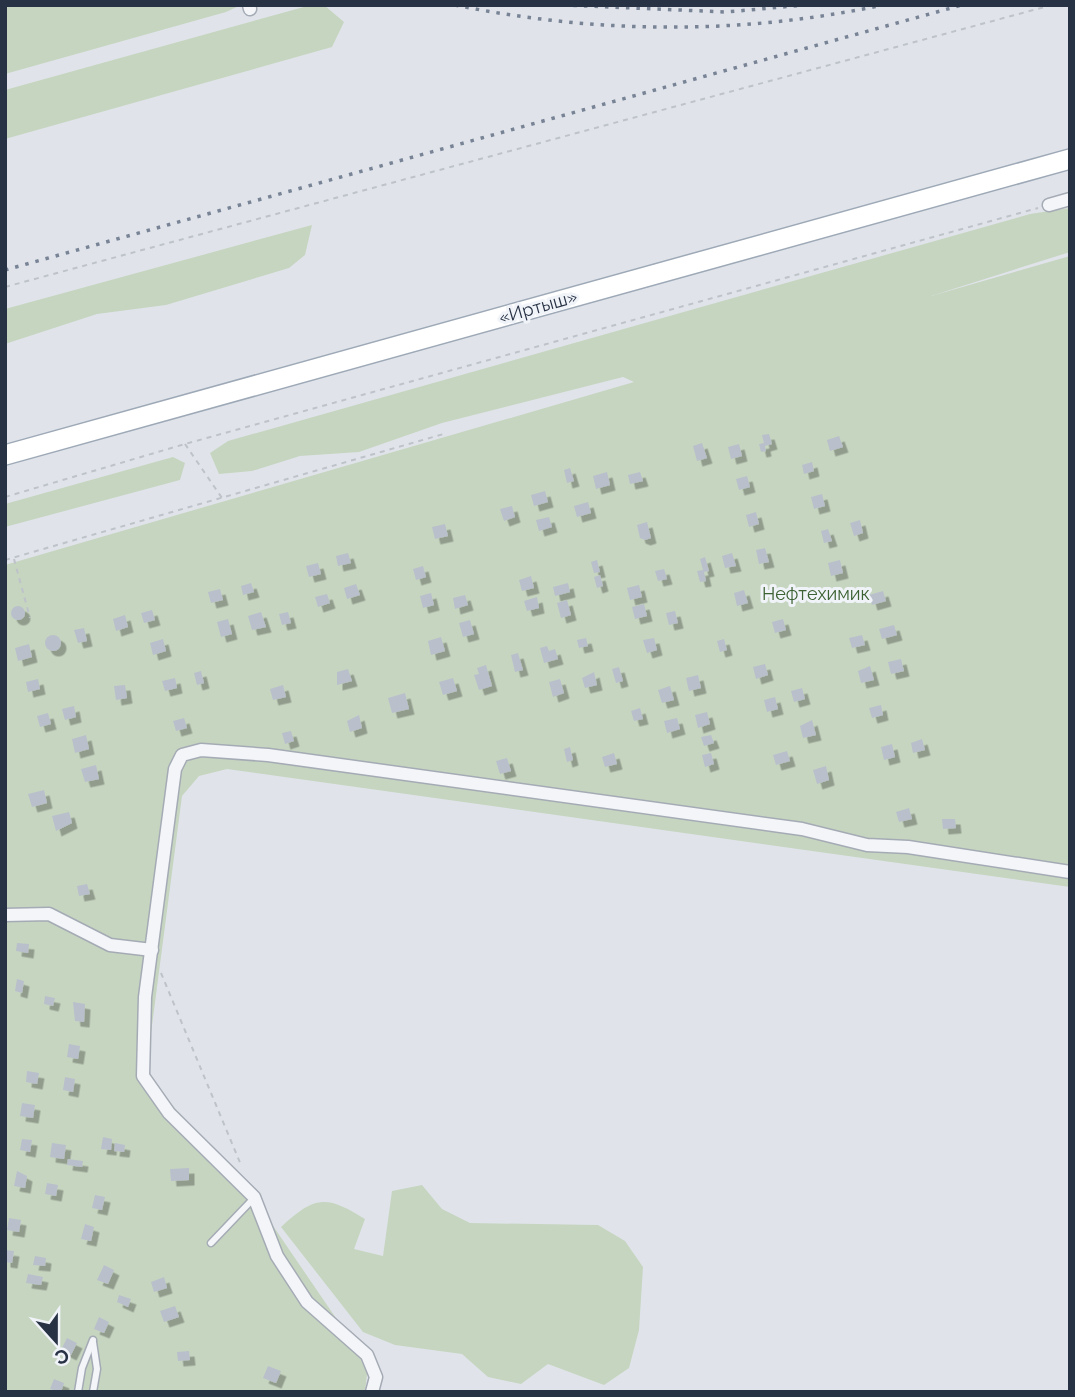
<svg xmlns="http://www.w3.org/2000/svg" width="1075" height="1397" font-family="Raleway,sans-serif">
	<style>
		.green { fill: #c6d5c0 }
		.building { fill: #b9c0cb; filter: url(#shadow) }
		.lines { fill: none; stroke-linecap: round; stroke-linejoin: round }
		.lane-casing { stroke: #a5abb5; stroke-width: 9 }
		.street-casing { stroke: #a5abb5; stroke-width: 15 }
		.primary-casing { stroke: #9ea9b7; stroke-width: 22 }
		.path { stroke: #bec2c9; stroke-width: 2; stroke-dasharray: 5 5; stroke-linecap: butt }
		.lane { stroke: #f3f5f8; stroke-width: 6 }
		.street { stroke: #f3f5f8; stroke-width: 12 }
		.primary { stroke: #fff; stroke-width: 19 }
		.rail { stroke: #788496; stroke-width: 3.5; stroke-dasharray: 3.5 7; stroke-linecap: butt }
		.labels { text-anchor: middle; stroke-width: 6; stroke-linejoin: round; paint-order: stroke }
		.street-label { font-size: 18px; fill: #273244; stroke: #f0f3f8 }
		.park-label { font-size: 18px; fill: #3c6132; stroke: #f0f3f8 }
	</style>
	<defs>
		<filter id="shadow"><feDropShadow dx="5.5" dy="5.5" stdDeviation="0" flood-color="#0004"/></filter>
	</defs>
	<rect width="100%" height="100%" fill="#e0e4ea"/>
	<!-- green -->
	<g class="green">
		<polygon points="5,5 241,5 226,12 5,74"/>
		<polygon points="311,5 324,5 344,22 332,47 5,139 5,90"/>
		<polygon points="1070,208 1070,252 931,296 1070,256 1070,887 227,769 199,776 182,796 148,1056 150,1073 158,1090 243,1182 368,1365 365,1392 5,1392 5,565 634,382 623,377 442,423 359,452 300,456 252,471 219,474 210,453 228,441 1030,214"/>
		<polygon points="312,225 305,255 289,268 166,305 97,314 5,344 5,309"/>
		<polygon points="173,457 185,463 180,480 5,527 5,504"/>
		<path d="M422 1185 442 1209 470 1223 598 1225 625 1241 643 1267 639 1330 629 1368 604 1385 548 1364 521 1384 488 1377 462 1354 395 1345 363 1332 281 1227C315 1195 327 1195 365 1219L354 1249 383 1256 392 1191Z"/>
	</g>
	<!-- building -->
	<g class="building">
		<polygon points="769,434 772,444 765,446 766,451 761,452 759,444 764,443 762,435"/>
		<polygon points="839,436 843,447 830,451 827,440"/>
		<polygon points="702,443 707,458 697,461 693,446"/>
		<polygon points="739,444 742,456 731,459 728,447"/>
		<polygon points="812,462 814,471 804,474 802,465"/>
		<polygon points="570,468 574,481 567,483 564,470"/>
		<polygon points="607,472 610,485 596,489 593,476"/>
		<polygon points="640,472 643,481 630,484 628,475"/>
		<polygon points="747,476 750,487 739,490 736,479"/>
		<polygon points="545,491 548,502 534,506 531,495"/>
		<polygon points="822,494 825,506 814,509 811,497"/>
		<polygon points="588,502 591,513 577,517 574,506"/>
		<polygon points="512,506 515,517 504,521 500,509"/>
		<polygon points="756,512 759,524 749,527 746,515"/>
		<polygon points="549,517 552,527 539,531 536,520"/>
		<polygon points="860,520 863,533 854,536 850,523"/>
		<polygon points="647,522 651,538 645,540 640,538 637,525"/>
		<polygon points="445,524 448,536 435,539 432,527"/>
		<polygon points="828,529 832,541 824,543 821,531"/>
		<polygon points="765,548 769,562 759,564 756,550"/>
		<polygon points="348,553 351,563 338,566 336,556"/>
		<polygon points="732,553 736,566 725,568 722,556"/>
		<polygon points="705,557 709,571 704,572 706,581 700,582 697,571 703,570 700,559"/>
		<polygon points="597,560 600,572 594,573 591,562"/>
		<polygon points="840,560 843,573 831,576 828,563"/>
		<polygon points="318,563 321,574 309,577 306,566"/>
		<polygon points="423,566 426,577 416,580 413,569"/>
		<polygon points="664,569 667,579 658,581 655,571"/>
		<polygon points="600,575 603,586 597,588 594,577"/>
		<polygon points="531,576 534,588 522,591 519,580"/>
		<polygon points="251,583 254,592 243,595 241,586"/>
		<polygon points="568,583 570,592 555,596 553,587"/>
		<polygon points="356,584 360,595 347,599 344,588"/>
		<polygon points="639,585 642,597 630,600 627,588"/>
		<polygon points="220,589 223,600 211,603 208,592"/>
		<polygon points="744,590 748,603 737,606 734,593"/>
		<polygon points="883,591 886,601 872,605 869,595"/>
		<polygon points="431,593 434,605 423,608 420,596"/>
		<polygon points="327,594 330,603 318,607 315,597"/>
		<polygon points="465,595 468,605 455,609 453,598"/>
		<polygon points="537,597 539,608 527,611 524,601"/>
		<polygon points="567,600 571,615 561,618 557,603"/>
		<polygon points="644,604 647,616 635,619 632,607"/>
		<circle cx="18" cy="613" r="7"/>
		<polygon points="152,610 155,620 144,623 141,613"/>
		<polygon points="675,611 678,623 669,625 666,613"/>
		<polygon points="261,612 266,627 252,630 248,616"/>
		<polygon points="288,612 291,623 282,625 279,614"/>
		<polygon points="125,615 128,627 116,631 113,619"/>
		<polygon points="228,619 232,634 221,637 217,622"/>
		<polygon points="783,619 786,630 775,633 772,622"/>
		<polygon points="470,620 474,634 463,637 459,623"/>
		<polygon points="894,625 897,635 882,639 879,629"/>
		<polygon points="84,628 87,641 78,643 74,630"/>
		<polygon points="862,635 865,645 852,648 849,638"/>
		<circle cx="53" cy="643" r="8"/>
		<polygon points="441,637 445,651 431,655 428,641"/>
		<polygon points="586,638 588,646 579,648 577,640"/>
		<polygon points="654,638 657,650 647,653 643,640"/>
		<polygon points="163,639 166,651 153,655 150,643"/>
		<polygon points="724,639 727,650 720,652 717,641"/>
		<polygon points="29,644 32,657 18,661 15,648"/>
		<polygon points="547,646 549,651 555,649 558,659 544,663 540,648"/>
		<polygon points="518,653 523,670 515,672 511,655"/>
		<polygon points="901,659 904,671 891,674 888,662"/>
		<polygon points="765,664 768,675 756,679 753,667"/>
		<polygon points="486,665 492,686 479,690 474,675 479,674 477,668"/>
		<polygon points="870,666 874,680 861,683 858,671"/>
		<polygon points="619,667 623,681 616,683 612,669"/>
		<polygon points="348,669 352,681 337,685 337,672"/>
		<polygon points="201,671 204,683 197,685 194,673"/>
		<polygon points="594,672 597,685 585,688 582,678"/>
		<polygon points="698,675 701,688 689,691 686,678"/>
		<polygon points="175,678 177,688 165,691 162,681"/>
		<polygon points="453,678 457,691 443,695 439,682"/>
		<polygon points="38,679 40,689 28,692 26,682"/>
		<polygon points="560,679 564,693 553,697 549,682"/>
		<polygon points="125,685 127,698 116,700 114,686"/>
		<polygon points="283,685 286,697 273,700 270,689"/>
		<polygon points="670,686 674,700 662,703 658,690"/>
		<polygon points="802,688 805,699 794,702 791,691"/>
		<polygon points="405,693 409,709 392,713 388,698"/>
		<polygon points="775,697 778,709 767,712 764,700"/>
		<polygon points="881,705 883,715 872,718 869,708"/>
		<polygon points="74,706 76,717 65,720 62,709"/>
		<polygon points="640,708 643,719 634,721 631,711"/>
		<polygon points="707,712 710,724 698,728 695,715"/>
		<polygon points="48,713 51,724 40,727 37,716"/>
		<polygon points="359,715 362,728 350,732 347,721"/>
		<polygon points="184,718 187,728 176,731 173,721"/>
		<polygon points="677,718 680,729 667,733 664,721"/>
		<polygon points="812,720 816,735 803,738 800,726"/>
		<polygon points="291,731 294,741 285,744 282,733"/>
		<polygon points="86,735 89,749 75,753 72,739"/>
		<polygon points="711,735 714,743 704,746 701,737"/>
		<polygon points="922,739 925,750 913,753 911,743"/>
		<polygon points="892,744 895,757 884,760 881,747"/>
		<polygon points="570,747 573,760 567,762 564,749"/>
		<polygon points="787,751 790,761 776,765 773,755"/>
		<polygon points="614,753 617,764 605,767 602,757"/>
		<polygon points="711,753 714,764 705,767 702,755"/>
		<polygon points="507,758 511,771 500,774 496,761"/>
		<polygon points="96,765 99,779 85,782 81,769"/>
		<polygon points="826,766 829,780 817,784 813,770"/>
		<polygon points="44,790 47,803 32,807 28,794"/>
		<polygon points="909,808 912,819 899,822 896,812"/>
		<polygon points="69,812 72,823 56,831 52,816"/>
		<polygon points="942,819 955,819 956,828 943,829"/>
		<polygon points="87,884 90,894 79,896 77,886"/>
		<polygon points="17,943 29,944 28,953 16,951"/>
		<polygon points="17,979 24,981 22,993 15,991"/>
		<polygon points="45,996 55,998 53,1006 44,1004"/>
		<polygon points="73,1002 85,1004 84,1022 75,1021"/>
		<polygon points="69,1044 80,1046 78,1059 67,1057"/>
		<polygon points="27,1071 39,1073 37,1084 26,1082"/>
		<polygon points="65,1077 75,1079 73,1092 63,1090"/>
		<polygon points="22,1103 35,1105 33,1118 20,1116"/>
		<polygon points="103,1137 112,1139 111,1150 101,1149"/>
		<polygon points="22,1139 32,1140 30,1152 20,1150"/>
		<polygon points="52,1143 66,1145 64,1159 50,1157"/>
		<polygon points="115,1143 125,1145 124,1152 114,1151"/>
		<polygon points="68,1159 83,1161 82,1167 67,1165"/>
		<polygon points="189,1168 189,1180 171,1181 170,1169"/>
		<polygon points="17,1171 27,1176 25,1188 14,1186"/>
		<polygon points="47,1183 58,1185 56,1196 45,1194"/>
		<polygon points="95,1195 105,1197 102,1210 92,1208"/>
		<polygon points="9,1218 21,1220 19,1232 7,1230"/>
		<polygon points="85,1224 94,1227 91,1241 81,1239"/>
		<polygon points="5,1250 14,1251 12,1263 5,1262"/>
		<polygon points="35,1256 46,1258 45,1266 33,1265"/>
		<polygon points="104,1265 114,1270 108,1284 97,1280"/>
		<polygon points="28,1274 43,1277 41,1285 26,1283"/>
		<polygon points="164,1277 167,1288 154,1292 151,1282"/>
		<polygon points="119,1295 131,1299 128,1307 117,1302"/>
		<polygon points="175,1306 179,1317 164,1322 160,1311"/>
		<polygon points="99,1317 109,1322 104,1333 94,1329"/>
		<polygon points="67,1338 77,1343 71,1355 61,1350"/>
		<polygon points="189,1351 190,1360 178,1361 177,1352"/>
		<polygon points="268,1366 281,1371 276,1383 263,1378"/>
		<polygon points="54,1379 64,1383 61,1392 50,1389"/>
	</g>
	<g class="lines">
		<!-- lane casing -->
		<g class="lane-casing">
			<g id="lane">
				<polyline points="211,1243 253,1199"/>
				<polyline points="93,1342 97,1369 93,1392"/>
				<polyline points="78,1392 82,1368 93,1340"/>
			</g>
		</g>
		<!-- street casing -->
		<g class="street-casing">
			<g id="street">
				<polyline points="249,5 250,9"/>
				<polyline points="1049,205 1070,199"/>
				<polyline points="5,915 49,914 110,945 152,950"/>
				<polyline points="372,1392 376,1377 367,1355 307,1302 277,1256 254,1197 169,1113 143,1076 145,997 175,769 182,755 201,750 268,755 802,829 867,845 908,847 1070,872"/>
			</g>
		</g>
		<!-- primary casing -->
		<g class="primary-casing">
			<polyline id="primary" points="5,455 1070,159"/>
		</g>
		<!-- path -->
		<g class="path">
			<polyline points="5,287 1052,5"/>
			<polyline points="185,444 222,498"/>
			<polyline points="5,497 185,444 1038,208"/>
			<polyline points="14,559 30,618"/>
			<polyline points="5,560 447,433"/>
			<polyline points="161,973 241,1165"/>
		</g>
		<!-- lane -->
		<use href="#lane" class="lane"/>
		<!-- street -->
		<use href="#street" class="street"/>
		<!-- primary -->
		<use href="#primary" class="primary"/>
		<!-- rail -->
		<g class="rail">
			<path d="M455 5C598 34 740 35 883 5"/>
			<polyline points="563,5 726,12 805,5"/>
			<polyline points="5,270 962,5"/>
		</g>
	</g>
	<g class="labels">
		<!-- street labels -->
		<g class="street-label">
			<text transform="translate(538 307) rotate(-16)" y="6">«Иртыш»</text>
		</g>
		<!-- park labels -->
		<g class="park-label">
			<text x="816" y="600">Нефтехимик</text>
		</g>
	</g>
	<!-- border -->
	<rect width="1075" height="1397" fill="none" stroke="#273244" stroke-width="14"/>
	<!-- north arrow -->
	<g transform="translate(56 1341) rotate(159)" stroke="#f0f3f8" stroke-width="5" paint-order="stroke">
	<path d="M0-5L12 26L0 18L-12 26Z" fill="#273244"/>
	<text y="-10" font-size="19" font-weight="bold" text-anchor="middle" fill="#273244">С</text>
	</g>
</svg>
